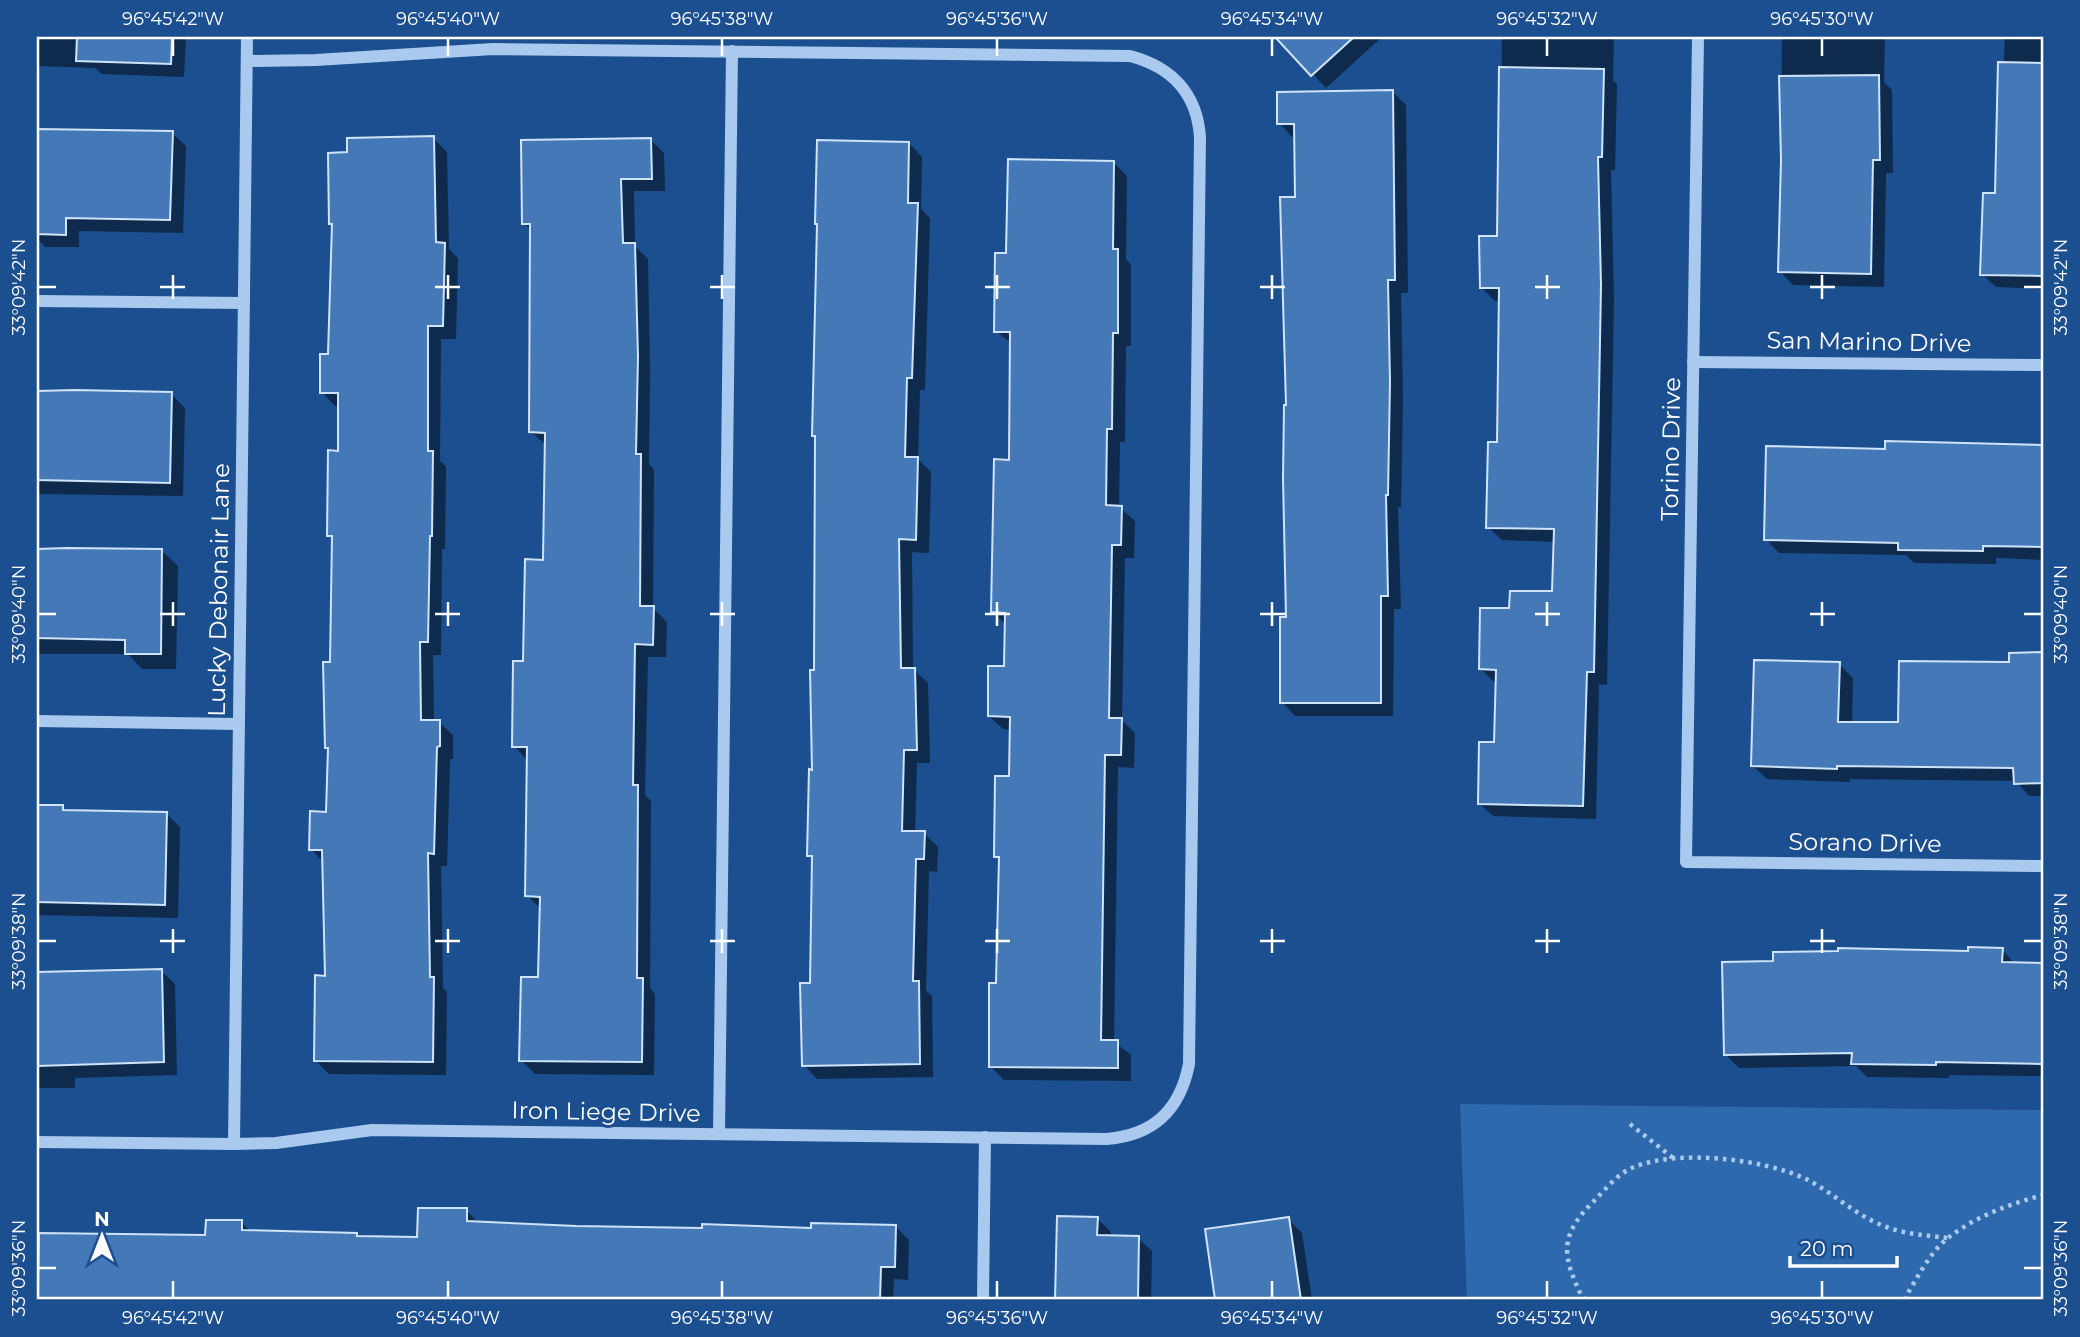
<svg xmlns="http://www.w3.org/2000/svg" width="2080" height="1337" font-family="Montserrat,sans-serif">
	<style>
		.green { fill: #2e69ad }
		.shadow { fill: #0007 }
		.building { fill: #4478b7; stroke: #cfe3fa; stroke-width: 2 }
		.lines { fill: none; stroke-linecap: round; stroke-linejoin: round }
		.path { stroke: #a9c9ee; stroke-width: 4.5; stroke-dasharray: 3.5 5; stroke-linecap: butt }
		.minor { stroke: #a9c9ee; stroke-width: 12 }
		.ticks { fill: none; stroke: #fff; stroke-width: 2.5 }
		.labels { text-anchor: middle; stroke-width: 6; stroke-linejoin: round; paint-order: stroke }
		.street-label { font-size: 24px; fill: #fff; stroke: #1b4f8f }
		.neatline { fill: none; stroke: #fff; stroke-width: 2.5 }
		.ticks-label { font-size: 18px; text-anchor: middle; fill: #fff }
	</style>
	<rect width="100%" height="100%" fill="#1b4f8f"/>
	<!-- green -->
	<polygon class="green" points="1460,1104 2043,1110 2043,1300 1467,1300"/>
	<!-- shadow -->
	<g class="shadow">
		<polygon points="37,37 186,37 184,77 102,74 95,68 37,66"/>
		<polygon points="1301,37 1382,37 1326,88 1288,48"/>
		<polygon points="1502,37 1614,37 1613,81 1617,84 1615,170 1611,170 1614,300 1607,685 1599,684 1596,819 1493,816 1479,803 1496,744 1497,682 1494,682 1481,669 1511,609 1554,593 1555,542 1502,540 1488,527 1499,444 1500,301 1495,301 1481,287 1499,237"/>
		<polygon points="1782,37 1885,37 1884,82 1892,90 1893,173 1886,173 1884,287 1793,285 1780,271"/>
		<polygon points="2005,37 2043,37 2043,289 1996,287 1982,274 1997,195"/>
		<polygon points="1393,92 1406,105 1408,293 1401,293 1403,397 1401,507 1398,507 1401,609 1394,609 1393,716 1295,716 1282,702 1288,619 1288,407 1297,199 1296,137 1292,137 1279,123"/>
		<polygon points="37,132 172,133 186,146 183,233 79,231 79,247 45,247 37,238"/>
		<polygon points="433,138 447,152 449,249 458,258 456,339 441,339 440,461 446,466 445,549 442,549 441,655 433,655 434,722 439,722 453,735 453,759 450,759 447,866 441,866 443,988 447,992 446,1075 329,1074 316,1061 326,977 324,863 311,849 328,814 330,750 327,747 332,663 334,540 329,535 339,452 339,406 335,406 322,392 330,356 333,226 331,223 349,154"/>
		<polygon points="651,140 664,153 665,191 634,191 635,246 648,259 650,370 649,464 654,469 653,608 667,622 666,657 648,657 645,795 651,801 650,988 655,994 654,1075 535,1074 521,1060 540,979 542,910 527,895 528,761 514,746 525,663 544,561 546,445 531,432 532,231 524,223"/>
		<polygon points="909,143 922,157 921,209 930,218 925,390 920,390 918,459 931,472 929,553 912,552 913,669 928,683 930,763 917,763 915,833 924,833 938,847 937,872 929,871 926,991 932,996 933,1077 817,1079 804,1065 812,985 814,860 809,855 814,771 816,672"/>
		<polygon points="1114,163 1127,176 1126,259 1131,265 1131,346 1126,346 1125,442 1120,442 1119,507 1135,521 1134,558 1125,558 1122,720 1135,733 1134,768 1118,767 1114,1042 1131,1055 1131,1081 1004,1080 990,1066 998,985 1001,861 996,856 1011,778 1012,730 1003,729 989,716 1005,668 1006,625 993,612 1011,461 1012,344 996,331 1008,255"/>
		<polygon points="37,392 171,394 185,408 183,496 37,494"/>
		<polygon points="1887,443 2043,447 2043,560 1996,558 1996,564 1914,563 1906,555 1779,553 1766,539 1887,451"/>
		<polygon points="37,550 162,551 178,566 176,669 142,669 128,654 37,654"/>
		<polygon points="2043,653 2043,796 2029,796 2016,781 1850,779 1850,782 1767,779 1753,766 1839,664 1853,678 1852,724 1900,724 2011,664 2011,655"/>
		<polygon points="37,807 63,807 67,812 167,814 180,827 178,918 37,915"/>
		<polygon points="2002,949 2015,965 2043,965 2043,1076 1949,1075 1949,1078 1867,1077 1856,1066 1739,1068 1726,1055 1970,953"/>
		<polygon points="37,971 59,971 62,973 161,971 175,984 177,1075 75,1078 75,1088 39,1088 37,1086"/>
		<polygon points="466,1210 480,1224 576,1227 813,1230 896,1227 909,1240 908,1280 894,1279 893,1300 37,1300 37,1234 207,1237 241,1222 251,1232 419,1238"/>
		<polygon points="1059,1218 1097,1218 1111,1232 1111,1237 1138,1238 1152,1251 1151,1300 1057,1300"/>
		<polygon points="1288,1219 1302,1233 1312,1300 1217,1300 1207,1231"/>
	</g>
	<!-- building -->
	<g class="building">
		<polygon points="77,37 172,37 171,64 76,61"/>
		<polygon points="1275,37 1354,37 1311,76"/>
		<polygon points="1998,62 2043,63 2043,276 1980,275 1983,193 1995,193"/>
		<polygon points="1499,67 1604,69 1602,157 1598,157 1601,285 1594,672 1587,672 1583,806 1478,804 1479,742 1494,742 1496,670 1479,669 1480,608 1509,608 1510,591 1552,591 1554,529 1486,528 1488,442 1497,442 1499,288 1480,288 1479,236 1497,236"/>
		<polygon points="1879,75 1880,160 1873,160 1871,274 1778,272 1781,160 1779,76"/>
		<polygon points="1393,90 1395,280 1388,280 1390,382 1388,495 1386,495 1388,596 1381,596 1381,703 1280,703 1280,617 1286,617 1283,479 1284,405 1286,405 1280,197 1295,197 1294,124 1277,124 1277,92"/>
		<polygon points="37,129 173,131 170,220 66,218 66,235 37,234"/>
		<polygon points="434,136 436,242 445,243 443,326 428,326 428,451 433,451 432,536 430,536 428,642 420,642 421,720 440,720 440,746 437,747 434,854 428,853 430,977 434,977 433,1062 314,1061 315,975 325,976 322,850 309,850 310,811 326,812 328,748 325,748 323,662 330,662 332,536 327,536 328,450 338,451 338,393 320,393 320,354 328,354 332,224 329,224 328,153 347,152 347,138"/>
		<polygon points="651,138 652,179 621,179 623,243 635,243 638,356 636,454 641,454 640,606 654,606 653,645 635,644 633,785 638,785 637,978 643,978 642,1062 519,1061 521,977 538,977 540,897 525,896 527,747 512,747 513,661 523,661 525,559 543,560 545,433 529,432 530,224 522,224 521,140"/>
		<polygon points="817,140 909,142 908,203 918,203 912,378 907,378 905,457 918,457 916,540 899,539 901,668 915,668 917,750 904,750 902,831 925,831 924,859 916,859 913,981 919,981 920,1064 802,1066 800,983 810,983 812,856 807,856 809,769 812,770 810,670 814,670 815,436 812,436 817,224 815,224"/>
		<polygon points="1008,159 1114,161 1113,249 1118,249 1118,333 1113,333 1112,429 1107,429 1106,505 1122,506 1121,545 1112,545 1109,718 1122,718 1121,755 1105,755 1101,1040 1118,1040 1118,1068 989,1067 989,983 996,983 999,857 994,857 995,776 1009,776 1010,717 988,716 988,666 1004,666 1005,613 991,612 994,459 1009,460 1010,332 994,332 995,253 1006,253"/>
		<polygon points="75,390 172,392 170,483 37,480 37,391"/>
		<polygon points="1885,441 2043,445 2043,547 1983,546 1983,551 1898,550 1898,543 1764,540 1766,446 1885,449"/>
		<polygon points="67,548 162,549 161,654 125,654 125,640 37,638 37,549"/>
		<polygon points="2043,652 2043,783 2014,784 2013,768 1837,766 1837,769 1751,766 1754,660 1840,662 1838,722 1898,722 1899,661 2009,662 2009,653"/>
		<polygon points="37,805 63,805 63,810 167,812 165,905 37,902"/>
		<polygon points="1968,947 2003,948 2002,962 2043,963 2043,1064 1936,1062 1936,1065 1851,1064 1852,1053 1724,1055 1722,962 1773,961 1773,952 1838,951 1838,948 1968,951"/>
		<polygon points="162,969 164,1062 37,1066 37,972"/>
		<polygon points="418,1208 467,1208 467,1221 576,1226 702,1228 702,1224 811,1228 811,1223 896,1225 895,1267 881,1267 880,1300 38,1300 39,1233 205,1235 206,1220 242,1220 242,1230 357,1233 357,1236 417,1237"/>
		<polygon points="1057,1216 1098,1217 1097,1235 1139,1236 1138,1300 1055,1300"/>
		<polygon points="1289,1217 1301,1300 1215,1300 1205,1229"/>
	</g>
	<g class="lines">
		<!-- path -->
		<g class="path">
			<polyline points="1630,1124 1673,1158"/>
			<path d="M1586 1300 1582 1297C1562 1255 1559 1236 1593 1202 1605 1190 1618 1173 1634 1167 1678 1149 1764 1159 1806 1179 1832 1192 1853 1213 1879 1224 1901 1234 1924 1235 1947 1238"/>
			<path d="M1906 1300V1296C1918 1277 1930 1252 1948 1238 1976 1216 2010 1204 2043 1195"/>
		</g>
		<!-- minor -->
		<g class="minor">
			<polyline points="1698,37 1686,862 2043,866"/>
			<polyline points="37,301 244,303"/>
			<polyline points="1693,362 2043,365"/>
			<polyline points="37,721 239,724"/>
			<polyline points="719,1134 732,51"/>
			<path d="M37 1142 234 1144 276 1143 372 1130 1107 1139C1154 1135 1180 1110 1189 1064L1200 137C1197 94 1172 67 1130 56L493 49 316 60 247 61"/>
			<polyline points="234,1144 247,37"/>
			<polyline points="983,1300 985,1137"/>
		</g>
	</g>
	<!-- ticks -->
	<path class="ticks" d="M173 38V56M448 38V56M722 38V56M997 38V56M1272 38V56M1547 38V56M1822 38V56M173 275V299M448 275V299M722 275V299M997 275V299M1272 275V299M1547 275V299M1822 275V299M38 287H56M160 287H185M435 287H460M710 287H735M985 287H1010M1260 287H1285M1535 287H1560M1810 287H1835M2024 287H2042M173 602V626M448 602V626M722 602V626M997 602V626M1272 602V626M1547 602V626M1822 602V626M38 614H56M160 614H185M435 614H460M710 614H735M985 614H1010M1260 614H1285M1535 614H1560M1810 614H1835M2024 614H2042M173 929V953M448 929V953M722 929V953M997 929V953M1272 929V953M1547 929V953M1822 929V953M38 941H56M160 941H185M435 941H460M710 941H735M985 941H1010M1260 941H1285M1535 941H1560M1810 941H1835M2024 941H2042M38 1268H56M2024 1268H2042M173 1281V1298M448 1281V1298M722 1281V1298M997 1281V1298M1272 1281V1298M1547 1281V1298M1822 1281V1298"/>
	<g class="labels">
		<!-- street labels -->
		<g class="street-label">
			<text transform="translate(1869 342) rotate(1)" y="8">San Marino Drive</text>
			<text transform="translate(1671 449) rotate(-89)" y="8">Torino Drive</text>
			<text transform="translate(219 590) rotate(-89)" y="8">Lucky Debonair Lane</text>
			<text transform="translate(1865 843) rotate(1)" y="8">Sorano Drive</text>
			<text transform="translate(606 1112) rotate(1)" y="8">Iron Liege Drive</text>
		</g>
	</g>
	<!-- border -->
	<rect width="2080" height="1337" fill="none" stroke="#1b4f8f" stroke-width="77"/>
	<!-- north arrow -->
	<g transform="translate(102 1236)" stroke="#1b4f8f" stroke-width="5" paint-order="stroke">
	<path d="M0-5L12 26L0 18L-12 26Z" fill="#ffffff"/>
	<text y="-10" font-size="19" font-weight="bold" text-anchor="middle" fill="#ffffff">N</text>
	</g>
	<!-- scale -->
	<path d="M1790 1256v10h107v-10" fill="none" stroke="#ffffff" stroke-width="3.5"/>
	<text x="1800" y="1256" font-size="21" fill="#ffffff" stroke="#1b4f8f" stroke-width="5" paint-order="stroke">20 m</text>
	<rect x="38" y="38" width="2004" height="1260" class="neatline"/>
	<g class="ticks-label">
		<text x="173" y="25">96°45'42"W</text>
		<text x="448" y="25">96°45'40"W</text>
		<text x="722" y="25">96°45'38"W</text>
		<text x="997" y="25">96°45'36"W</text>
		<text x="1272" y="25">96°45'34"W</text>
		<text x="1547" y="25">96°45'32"W</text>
		<text x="1822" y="25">96°45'30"W</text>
		<text transform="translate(19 287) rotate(-90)" y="6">33°09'42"N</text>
		<text transform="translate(2061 287) rotate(-90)" y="6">33°09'42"N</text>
		<text transform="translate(19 614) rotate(-90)" y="6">33°09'40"N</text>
		<text transform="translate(2061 614) rotate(-90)" y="6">33°09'40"N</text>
		<text transform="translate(19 941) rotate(-90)" y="6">33°09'38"N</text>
		<text transform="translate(2061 941) rotate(-90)" y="6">33°09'38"N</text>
		<text transform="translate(19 1268) rotate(-90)" y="6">33°09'36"N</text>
		<text transform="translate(2061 1268) rotate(-90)" y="6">33°09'36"N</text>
		<text x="173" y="1324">96°45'42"W</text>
		<text x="448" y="1324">96°45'40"W</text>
		<text x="722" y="1324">96°45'38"W</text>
		<text x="997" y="1324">96°45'36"W</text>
		<text x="1272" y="1324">96°45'34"W</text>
		<text x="1547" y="1324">96°45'32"W</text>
		<text x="1822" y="1324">96°45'30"W</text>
	</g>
</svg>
